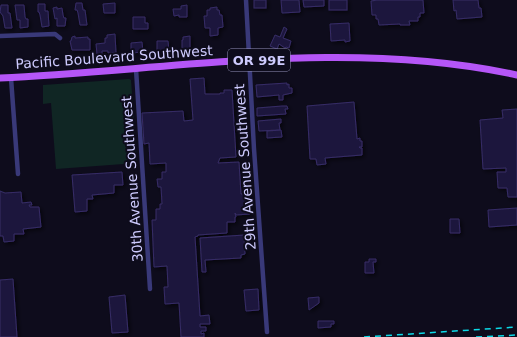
<svg xmlns="http://www.w3.org/2000/svg" width="517" height="337" font-family="'DejaVu Sans',sans-serif">
	<style>
		.green { fill: #102624 }
		.building { fill: #1f193c; stroke: #362c67; filter: url(#shadow) }
		.lines { fill: none; stroke-linecap: round; stroke-linejoin: round }
		.minor { stroke: #393979; stroke-width: 4.5 }
		.primary { stroke: #b556f7; stroke-width: 7 }
		.rail { stroke: #0bdae7; stroke-width: 1.5; stroke-dasharray: 6 5; stroke-linecap: butt }
		.labels { text-anchor: middle; stroke-width: 4; stroke-linejoin: round; paint-order: stroke }
		.shield { fill: #0e0c1c; stroke: #9491ba; stroke-width: 1 }
		.shield-label { font-size: 13px; font-weight: bold; fill: #cdcafd }
		.street-label { font-size: 14px; fill: #cdcafd; stroke: #0e0c1c }
	</style>
	<defs>
		<filter id="shadow"><feDropShadow dx="2" dy="2" stdDeviation="2" flood-color="#0009"/></filter>
	</defs>
	<rect width="100%" height="100%" fill="#0e0c1c"/>
	<!-- green -->
	<polygon class="green" points="129,79 131,80 137,163 56,169 51,103 43,104 43,85"/>
	<!-- building -->
	<g class="building">
		<rect x="254" y="0" width="12" height="8"/>
		<polygon points="281,0 299,0 300,12 282,13"/>
		<polygon points="303,0 324,0 324,6 304,7"/>
		<rect x="329" y="0" width="18" height="10"/>
		<polygon points="377,0 423,0 424,13 420,13 420,17 418,17 418,21 409,21 410,25 400,25 400,24 379,25 378,19 376,19 376,15 372,15 371,1"/>
		<polygon points="453,0 478,0 479,8 481,8 482,17 457,19 456,10 454,11"/>
		<polygon points="76,3 82,3 83,10 85,10 87,25 80,25 78,13 77,10 75,10"/>
		<polygon points="115,3 115,13 104,13 103,4"/>
		<polygon points="38,4 45,4 45,11 48,11 49,26 42,27 40,15 39,12 38,12"/>
		<polygon points="1,5 8,5 8,13 10,13 12,28 5,28 3,16 0,12"/>
		<polygon points="15,5 24,5 25,17 26,19 28,19 28,27 20,28 20,20 17,20"/>
		<polygon points="187,5 187,17 179,17 179,15 174,16 173,9 181,9 181,6"/>
		<polygon points="57,7 57,9 62,8 63,15 64,18 66,18 65,26 57,26 57,18 55,19 53,8"/>
		<polygon points="217,7 217,10 219,10 220,15 222,15 223,27 218,28 218,35 210,36 210,28 205,28 204,16 207,16 207,10 210,10 210,8"/>
		<polygon points="133,17 145,17 145,23 148,23 148,29 133,29"/>
		<polygon points="349,23 350,41 345,42 345,40 331,41 330,24"/>
		<polygon points="284,27 287,29 283,38 291,41 289,48 286,47 285,48 279,44 277,49 270,46 275,35 280,37"/>
		<polygon points="115,34 116,53 108,53 108,51 102,51 102,54 97,54 96,44 105,43 105,38 107,38 107,35"/>
		<polygon points="75,36 75,38 88,37 88,39 90,39 90,50 72,50 70,41 71,41 72,37"/>
		<polygon points="190,36 190,49 182,50 182,40 183,40 183,37"/>
		<polygon points="157,41 168,41 169,51 157,52"/>
		<polygon points="142,42 143,52 131,53 131,43"/>
		<polygon points="204,78 205,94 220,94 220,93 224,93 224,90 232,90 236,157 220,158 218,163 239,162 241,194 249,194 250,214 236,215 235,213 236,217 235,217 235,222 227,222 227,233 198,235 198,236 195,237 200,316 209,315 210,324 200,324 200,327 206,327 206,331 201,331 201,334 204,333 204,337 181,337 179,303 165,304 164,287 168,287 167,266 154,267 152,220 156,220 156,209 160,209 160,204 162,204 161,187 158,187 157,179 162,179 162,172 166,172 166,163 150,164 149,143 144,144 142,113 183,111 184,121 193,120 190,79"/>
		<polygon points="287,83 287,85 289,84 289,88 292,88 292,93 283,95 283,100 279,100 279,95 257,97 256,85"/>
		<polygon points="354,102 357,139 360,138 360,141 362,141 362,147 359,147 360,148 362,148 362,155 325,158 326,164 317,165 316,159 310,159 307,106"/>
		<polygon points="282,106 287,106 288,109 285,109 286,114 257,116 257,108"/>
		<polygon points="517,109 517,197 508,197 507,188 498,188 497,172 506,172 506,168 483,169 480,120 503,118 502,110"/>
		<polygon points="281,119 281,123 279,123 280,130 259,131 258,121"/>
		<polygon points="281,130 282,137 267,138 267,131"/>
		<polygon points="122,172 123,185 114,185 114,193 92,195 93,199 87,199 87,211 75,212 72,175"/>
		<polygon points="0,191 5,193 21,192 22,203 31,202 32,205 29,205 30,207 39,207 41,227 23,229 24,234 14,234 14,241 4,242 3,236 0,236"/>
		<polygon points="517,208 517,225 489,227 488,210"/>
		<polygon points="450,219 459,219 460,233 450,233"/>
		<polygon points="244,235 245,254 241,255 241,258 205,260 206,272 202,272 200,238"/>
		<polygon points="369,259 376,259 376,262 373,262 374,273 365,273 365,262 369,262"/>
		<polygon points="13,279 17,337 0,337 0,280"/>
		<polygon points="258,289 259,310 246,311 244,290"/>
		<polygon points="125,295 128,332 112,333 109,297"/>
		<polygon points="319,297 319,303 309,310 308,298"/>
		<polygon points="318,321 334,321 334,324 331,324 331,327 318,328"/>
	</g>
	<g class="lines">
		<!-- minor -->
		<g class="minor">
			<polyline points="246,0 254,149 267,332"/>
			<polyline points="0,36 55,34 60,38"/>
			<polyline points="136,69 150,289"/>
			<polyline points="11,78 18,174"/>
		</g>
		<!-- primary -->
		<path class="primary" d="M0 78C172 70 347 38 517 75"/>
		<!-- rail -->
		<g class="rail">
			<polyline points="364,337 517,327"/>
			<polyline points="476,337 517,335"/>
		</g>
	</g>
	<g class="labels">
		<!-- shield labels -->
		<rect class="shield" x="228" y="49" width="62" height="22" rx="3"/>
		<g class="shield-label">
			<text x="259" y="65">OR 99E</text>
		</g>
		<!-- street labels -->
		<g class="street-label">
			<text transform="translate(114 57) rotate(-4)" y="5">Pacific Boulevard Southwest</text>
			<text transform="translate(245 167) rotate(-94)" y="5">29th Avenue Southwest</text>
			<text transform="translate(132 179) rotate(-94)" y="5">30th Avenue Southwest</text>
		</g>
	</g>
</svg>
